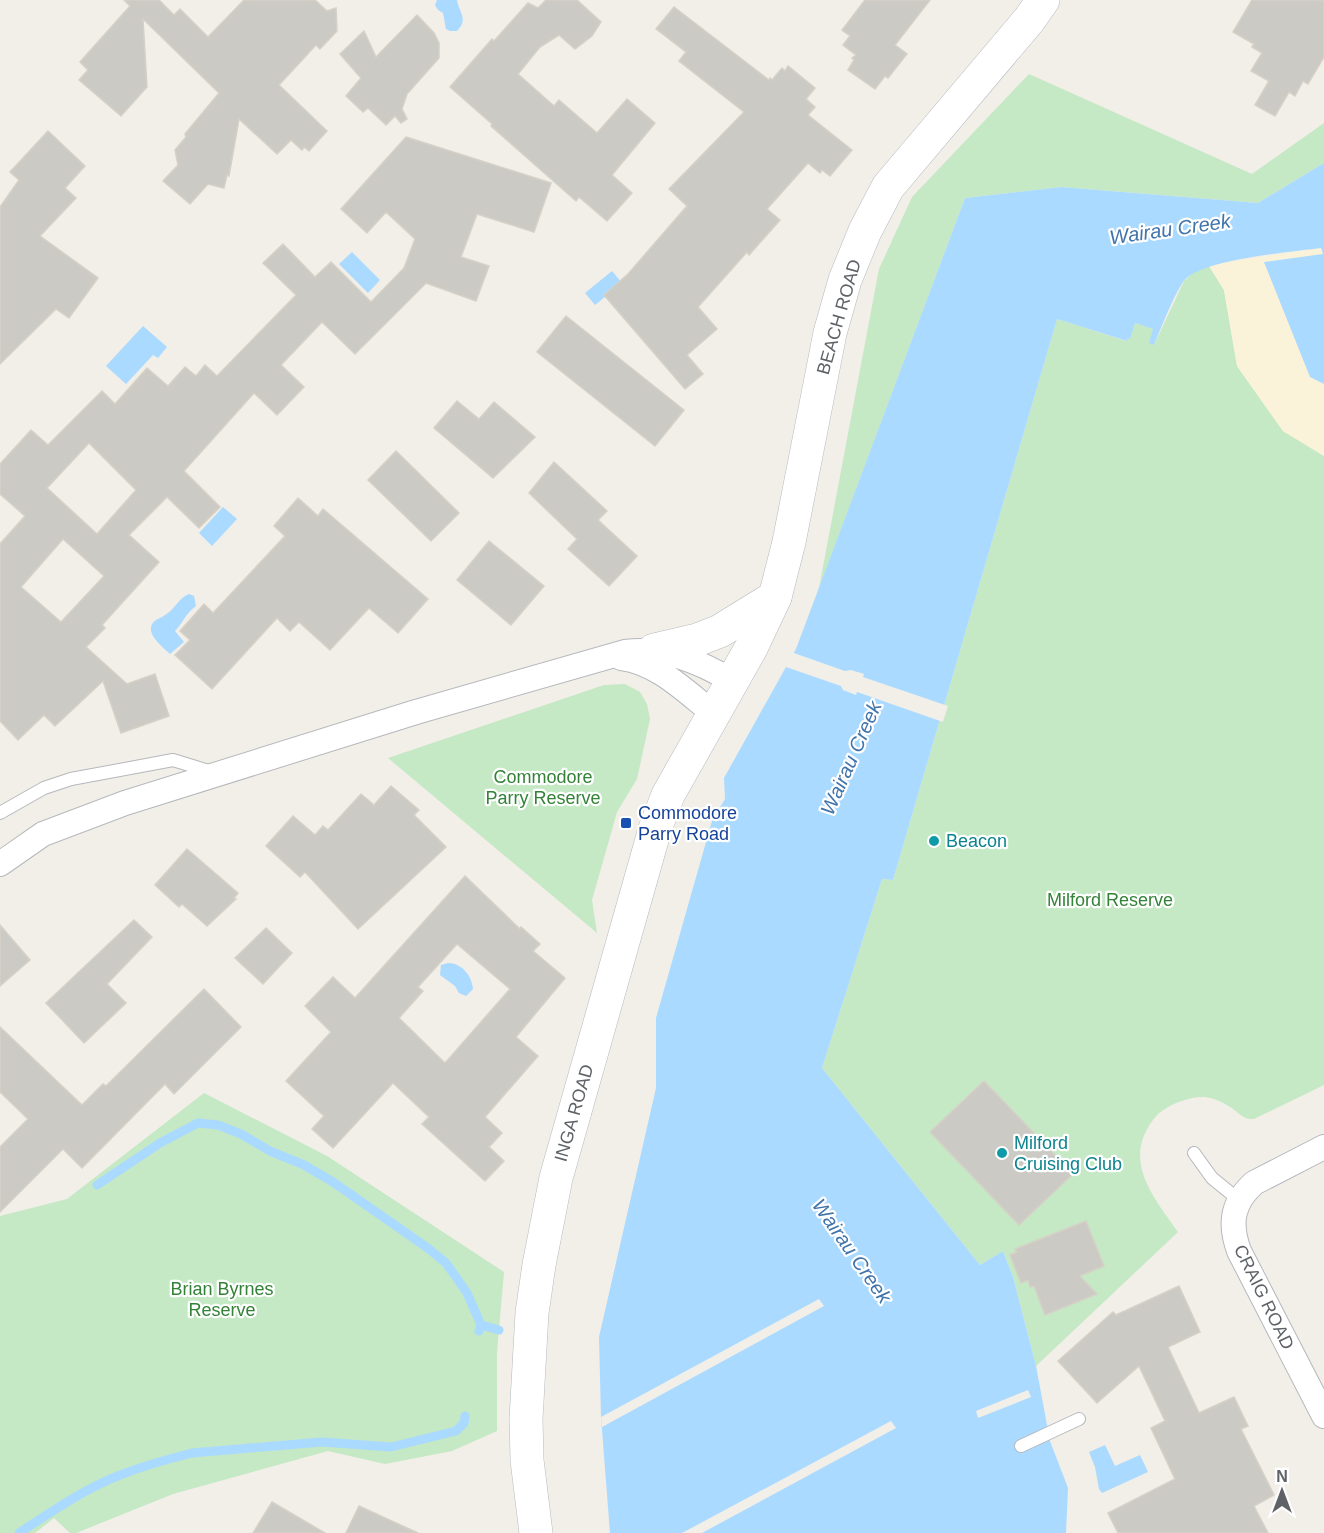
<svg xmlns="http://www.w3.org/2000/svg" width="1324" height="1533" font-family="Arial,sans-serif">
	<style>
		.green { fill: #c5e8c5 }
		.sand { fill: #fbf3d9 }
		.water { fill: #aadaff }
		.pier { fill: #f1efe8 }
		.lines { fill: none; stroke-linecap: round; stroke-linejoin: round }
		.stream { stroke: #aadaff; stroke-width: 9 }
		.building { fill: #cccac5; stroke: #d6d1c6; stroke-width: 1.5; fill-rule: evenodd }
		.lane-casing { stroke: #b5b8bc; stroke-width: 14 }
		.street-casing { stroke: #b5b8bc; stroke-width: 26 }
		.secondary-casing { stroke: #b6babf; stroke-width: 34 }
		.lane { stroke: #fff; stroke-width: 12 }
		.street { stroke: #fff; stroke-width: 24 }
		.secondary { stroke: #fff; stroke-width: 33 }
		.transit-dot { fill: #1a4fb4; stroke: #fff; stroke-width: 2 }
		.culture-dot { fill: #0f9aa8; stroke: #fff; stroke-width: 2 }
		.labels { text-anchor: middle; stroke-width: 4.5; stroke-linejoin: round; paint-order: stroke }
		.street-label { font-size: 18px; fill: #5f6368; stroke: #fff }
		.park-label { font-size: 18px; fill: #348238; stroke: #fff }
		.transit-label { font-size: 18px; fill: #164399; stroke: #fff; text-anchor: start }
		.culture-label { font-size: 18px; fill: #0d838f; stroke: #fff; text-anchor: start }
		.water-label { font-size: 20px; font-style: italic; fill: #4174aa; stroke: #fff }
	</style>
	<rect width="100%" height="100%" fill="#f1efe8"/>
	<!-- green -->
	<g class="green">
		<polygon points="1029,74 1252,174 1324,123 1324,163 1258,203 1061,187 965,198 819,588 879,269 912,197"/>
		<path d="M1209 266 1224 290 1237 366 1283 431 1324 456V1085L1254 1119C1242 1120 1239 1112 1230 1107 1223 1102 1213 1098 1205 1097 1190 1096 1169 1104 1158 1114 1119 1157 1152 1195 1178 1232L1036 1366 1013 1277 1003 1251 980 1265 822 1068 882 879 893 880 1057 319 1126 341 1127 338H1130L1135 323 1153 329 1154 345 1184 281 1195 271Z"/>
		<polygon points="625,684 640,692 647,704 650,719 637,779 617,812 592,900 597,933 388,758 604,685"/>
		<polygon points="204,1093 327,1156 504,1272 497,1352 497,1431 452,1451 385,1464 328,1451 173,1494 76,1533 70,1533 54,1518 35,1533 0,1533 0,1216 67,1199"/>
	</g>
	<!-- sand -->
	<polygon class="sand" points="1322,248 1323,254 1264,262 1310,377 1324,384 1324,456 1283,431 1237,366 1224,290 1209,266 1225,262"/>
	<!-- water -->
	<g class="water">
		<path d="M437 0H457C459 13 469 19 457 31H450L446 29 443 13 438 10 435 5Z"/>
		<path d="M1324 163V384L1310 377 1264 262 1323 254 1321 248C1292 252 1199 259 1183 282 1172 299 1162 326 1154 345L1149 343 1153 329 1135 323 1130 339 1127 338V341L1057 319 893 880 882 879 822 1068 980 1265 1003 1251 1013 1277 1036 1366 1050 1441 1068 1488 1066 1533H610L601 1417 599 1337 656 1088V1018L712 821 725 799 724 778 796 649 965 198 1061 187 1258 203Z"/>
		<polygon points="352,252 380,280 368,293 339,264"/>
		<polygon points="612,271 622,283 595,305 585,293"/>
		<polygon points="143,326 167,347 158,358 153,355 126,384 106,366"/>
		<polygon points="223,507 237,519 212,546 199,533"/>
		<path d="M189 594 194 596 196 606C184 615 184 622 175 631L184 642 170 654C163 647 141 631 156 620 160 618 164 616 168 613 176 607 179 598 189 594Z"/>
		<path d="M448 963C462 963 472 976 473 989L466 996 459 993 455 986 440 975 441 965Z"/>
		<polygon points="1105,1445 1115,1466 1140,1455 1148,1472 1102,1493 1099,1489 1095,1467 1089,1452"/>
	</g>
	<!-- pier -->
	<g class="pier">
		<polygon points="791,652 845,671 851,670 864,674 863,677 948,706 943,722 857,692 856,695 843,690 841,686 783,666"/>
		<polygon points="819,1299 824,1306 602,1427 601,1417"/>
		<polygon points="1028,1390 1031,1397 978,1418 976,1411"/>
		<polygon points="891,1421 896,1428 702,1533 682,1533"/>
	</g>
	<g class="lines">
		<!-- stream -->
		<g class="stream">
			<polyline points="97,1185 160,1143 198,1123 218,1125 241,1134 270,1151 304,1165 333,1182 429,1249 446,1263 467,1293 481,1325"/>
			<polyline points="479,1331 481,1325 499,1330"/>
			<path d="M19 1533C51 1512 84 1489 120 1475 143 1466 168 1459 192 1453L322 1442 391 1447 456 1431 464 1423 465 1416"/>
		</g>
	</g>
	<!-- building -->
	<g class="building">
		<polygon points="124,0 159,0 174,15 180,9 208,37 244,0 315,0 327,11 336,8 337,31 320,49 316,45 279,85 327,131 309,151 304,147 302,150 291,140 277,154 239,119 229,176 227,175 224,188 208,184 190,204 163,181 178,165 175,150 186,137 185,134 219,93 143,19 147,87 121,116 79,80 88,70 80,62 130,6"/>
		<polygon points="546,0 577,0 601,22 592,36 575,49 559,35 540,47 518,74 554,106 559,100 597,133 627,99 655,123 612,175 632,193 607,221 579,197 576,201 491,126 492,124 450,87 492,39 494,41 528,3 538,8"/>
		<polygon points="865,0 930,0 895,45 907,54 888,78 885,76 875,89 848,70 854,60 852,58 856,55 843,45 850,36 842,30"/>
		<polygon points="1252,0 1324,0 1324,57 1308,84 1303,81 1295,96 1289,92 1275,116 1255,105 1269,81 1251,71 1262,53 1252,47 1254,44 1233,32"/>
		<polygon points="674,7 769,80 770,78 772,80 782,68 785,71 788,66 815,88 806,99 815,107 808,115 852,150 830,176 822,170 820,173 808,163 767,209 780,220 749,255 747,252 698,307 717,329 687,355 703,374 685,389 604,295 628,274 687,206 669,189 744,112 679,61 686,52 656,29"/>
		<polygon points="417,15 434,33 439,43 439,58 407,94 402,109 407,119 401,123 395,116 386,125 368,108 363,112 346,96 361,78 340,54 364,31 376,57"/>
		<polygon points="48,131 85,166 65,188 76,198 40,236 98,278 69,318 56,309 0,364 0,207 19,180 10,172"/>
		<path d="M406 137 551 183 534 232 477 214 461 257 489 266 476 301 426 283 355 354 322 322 281 365 304 387 277 415 254 393 184 471 220 507 199 528 167 497 129 535 159 562 102 625 105 628 86 647 127 684 155 674 169 716 121 733 103 681 55 726 44 715 18 740 0 721V544L25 516 0 494V464L31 430 48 445 102 391 115 404 147 368 168 386 185 367 196 376 205 365 217 376 296 295 263 263 283 244 315 277 331 262 371 302 404 268 415 239 386 212 367 233 341 209ZM89 443 136 490 97 534 47 488ZM63 539 104 576 61 622 21 587Z"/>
		<polygon points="566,316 684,410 655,446 537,352"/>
		<polygon points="457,401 479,419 494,402 535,437 493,478 434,428"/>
		<polygon points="396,451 459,513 431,541 368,480"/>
		<polygon points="554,462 607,511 598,520 637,556 609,586 568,549 577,539 529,493"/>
		<polygon points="298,498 318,516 323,509 428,599 398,633 369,608 330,650 299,622 290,631 277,618 212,689 175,655 190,640 180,631 204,604 213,613 285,536 274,526"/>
		<polygon points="489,541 544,586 511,625 457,580"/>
		<polygon points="391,786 419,810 414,815 446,847 358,929 305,872 300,877 266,846 293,816 315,835 323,826 328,830 361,794 374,805"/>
		<polygon points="187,849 238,893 234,898 236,899 207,926 182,904 179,907 155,885"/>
		<path d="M465 876 520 929 521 927 540 944 533 951 565 978 516 1037 538 1056 485 1117 502 1133 489 1147 504 1161 485 1181 422 1124 429 1117 393 1083 333 1148 312 1129 324 1116 286 1081 331 1032 305 1006 333 977 355 998ZM457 944 510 989 445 1063 399 1018 423 991 418 987Z"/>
		<polygon points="134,920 152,937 107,984 126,1003 84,1043 46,1003"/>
		<polygon points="0,925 30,960 0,986"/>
		<polygon points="266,928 292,953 263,984 235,958"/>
		<polygon points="204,989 241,1027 174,1094 165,1084 82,1168 63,1149 0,1212 0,1147 28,1119 0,1092 0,1027 82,1105 103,1084 106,1086"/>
		<polygon points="984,1081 1073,1174 1019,1225 930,1132"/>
		<polygon points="1086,1221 1104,1266 1080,1276 1097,1294 1045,1315 1034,1286 1030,1287 1028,1280 1021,1283 1010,1255 1017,1252 1015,1249"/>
		<polygon points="1179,1286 1200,1332 1168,1347 1199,1413 1234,1397 1248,1426 1241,1429 1274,1495 1254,1506 1268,1533 1118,1533 1108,1513 1175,1479 1151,1428 1165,1421 1139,1366 1097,1403 1058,1361 1113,1312 1116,1315"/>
		<polygon points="272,1502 325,1533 253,1533"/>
		<polygon points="359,1506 418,1533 346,1533"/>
	</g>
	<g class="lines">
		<!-- lane casing -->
		<g class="lane-casing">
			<g id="lane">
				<polyline points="0,813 44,788 71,779 173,760 212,772"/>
				<polyline points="1194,1153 1212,1178 1239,1200"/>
				<polyline points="1021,1446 1079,1419"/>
			</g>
		</g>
		<!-- street casing -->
		<g class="street-casing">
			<g id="street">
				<path d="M621 658C657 662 686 692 713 713"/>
				<path d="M0 864 43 834 125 803 416 712 625 652C664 647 699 661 732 681"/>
				<path d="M1324 1147 1254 1183C1232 1203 1229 1223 1239 1251L1324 1416"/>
			</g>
		</g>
		<!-- secondary casing -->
		<g class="secondary-casing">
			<g id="secondary">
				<polyline points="654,650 697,640 720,631 775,597"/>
				<polyline points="536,1533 527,1460 526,1419 532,1313 539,1265 556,1178 655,829 668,795 751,648 775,597 789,542 830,333 845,280 865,231 888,187 1029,20 1043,0"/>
			</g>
		</g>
		<!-- lane -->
		<use href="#lane" class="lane"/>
		<!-- street -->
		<use href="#street" class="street"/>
		<!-- secondary -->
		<use href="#secondary" class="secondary"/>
	</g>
	<!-- markers -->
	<rect class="transit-dot" x="620" y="817" width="12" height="12" rx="3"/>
	<g class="culture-dot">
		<circle cx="934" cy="841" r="6"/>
		<circle cx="1002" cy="1153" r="6"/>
	</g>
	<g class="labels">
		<!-- street labels -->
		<g class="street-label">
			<text transform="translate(839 317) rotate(-74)" y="6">BEACH ROAD</text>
			<text transform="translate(574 1113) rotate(-74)" y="6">INGA ROAD</text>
			<text transform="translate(1264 1297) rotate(64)" y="6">CRAIG ROAD</text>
		</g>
		<!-- park labels -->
		<g class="park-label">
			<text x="543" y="783">Commodore<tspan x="543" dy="21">Parry Reserve</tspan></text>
			<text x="1110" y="906">Milford Reserve</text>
			<text x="222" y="1295">Brian Byrnes<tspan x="222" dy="21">Reserve</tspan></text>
		</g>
		<!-- transit labels -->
		<g class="transit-label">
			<text x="638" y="819">Commodore<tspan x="638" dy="21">Parry Road</tspan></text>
		</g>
		<!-- culture labels -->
		<g class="culture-label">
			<text x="946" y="847">Beacon</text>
			<text x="1014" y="1149">Milford<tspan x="1014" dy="21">Cruising Club</tspan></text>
		</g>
		<!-- water labels -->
		<g class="water-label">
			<text transform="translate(1170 229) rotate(-8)" y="7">Wairau Creek</text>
			<text transform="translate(851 758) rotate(-66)" y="7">Wairau Creek</text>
			<text transform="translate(852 1251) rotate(55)" y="7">Wairau Creek</text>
		</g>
	</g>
	<!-- north arrow -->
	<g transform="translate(1282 1491)" stroke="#ffffff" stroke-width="4.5" paint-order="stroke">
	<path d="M0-4.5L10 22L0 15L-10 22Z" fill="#5f6368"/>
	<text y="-9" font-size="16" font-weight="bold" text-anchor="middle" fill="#5f6368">N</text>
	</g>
</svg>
